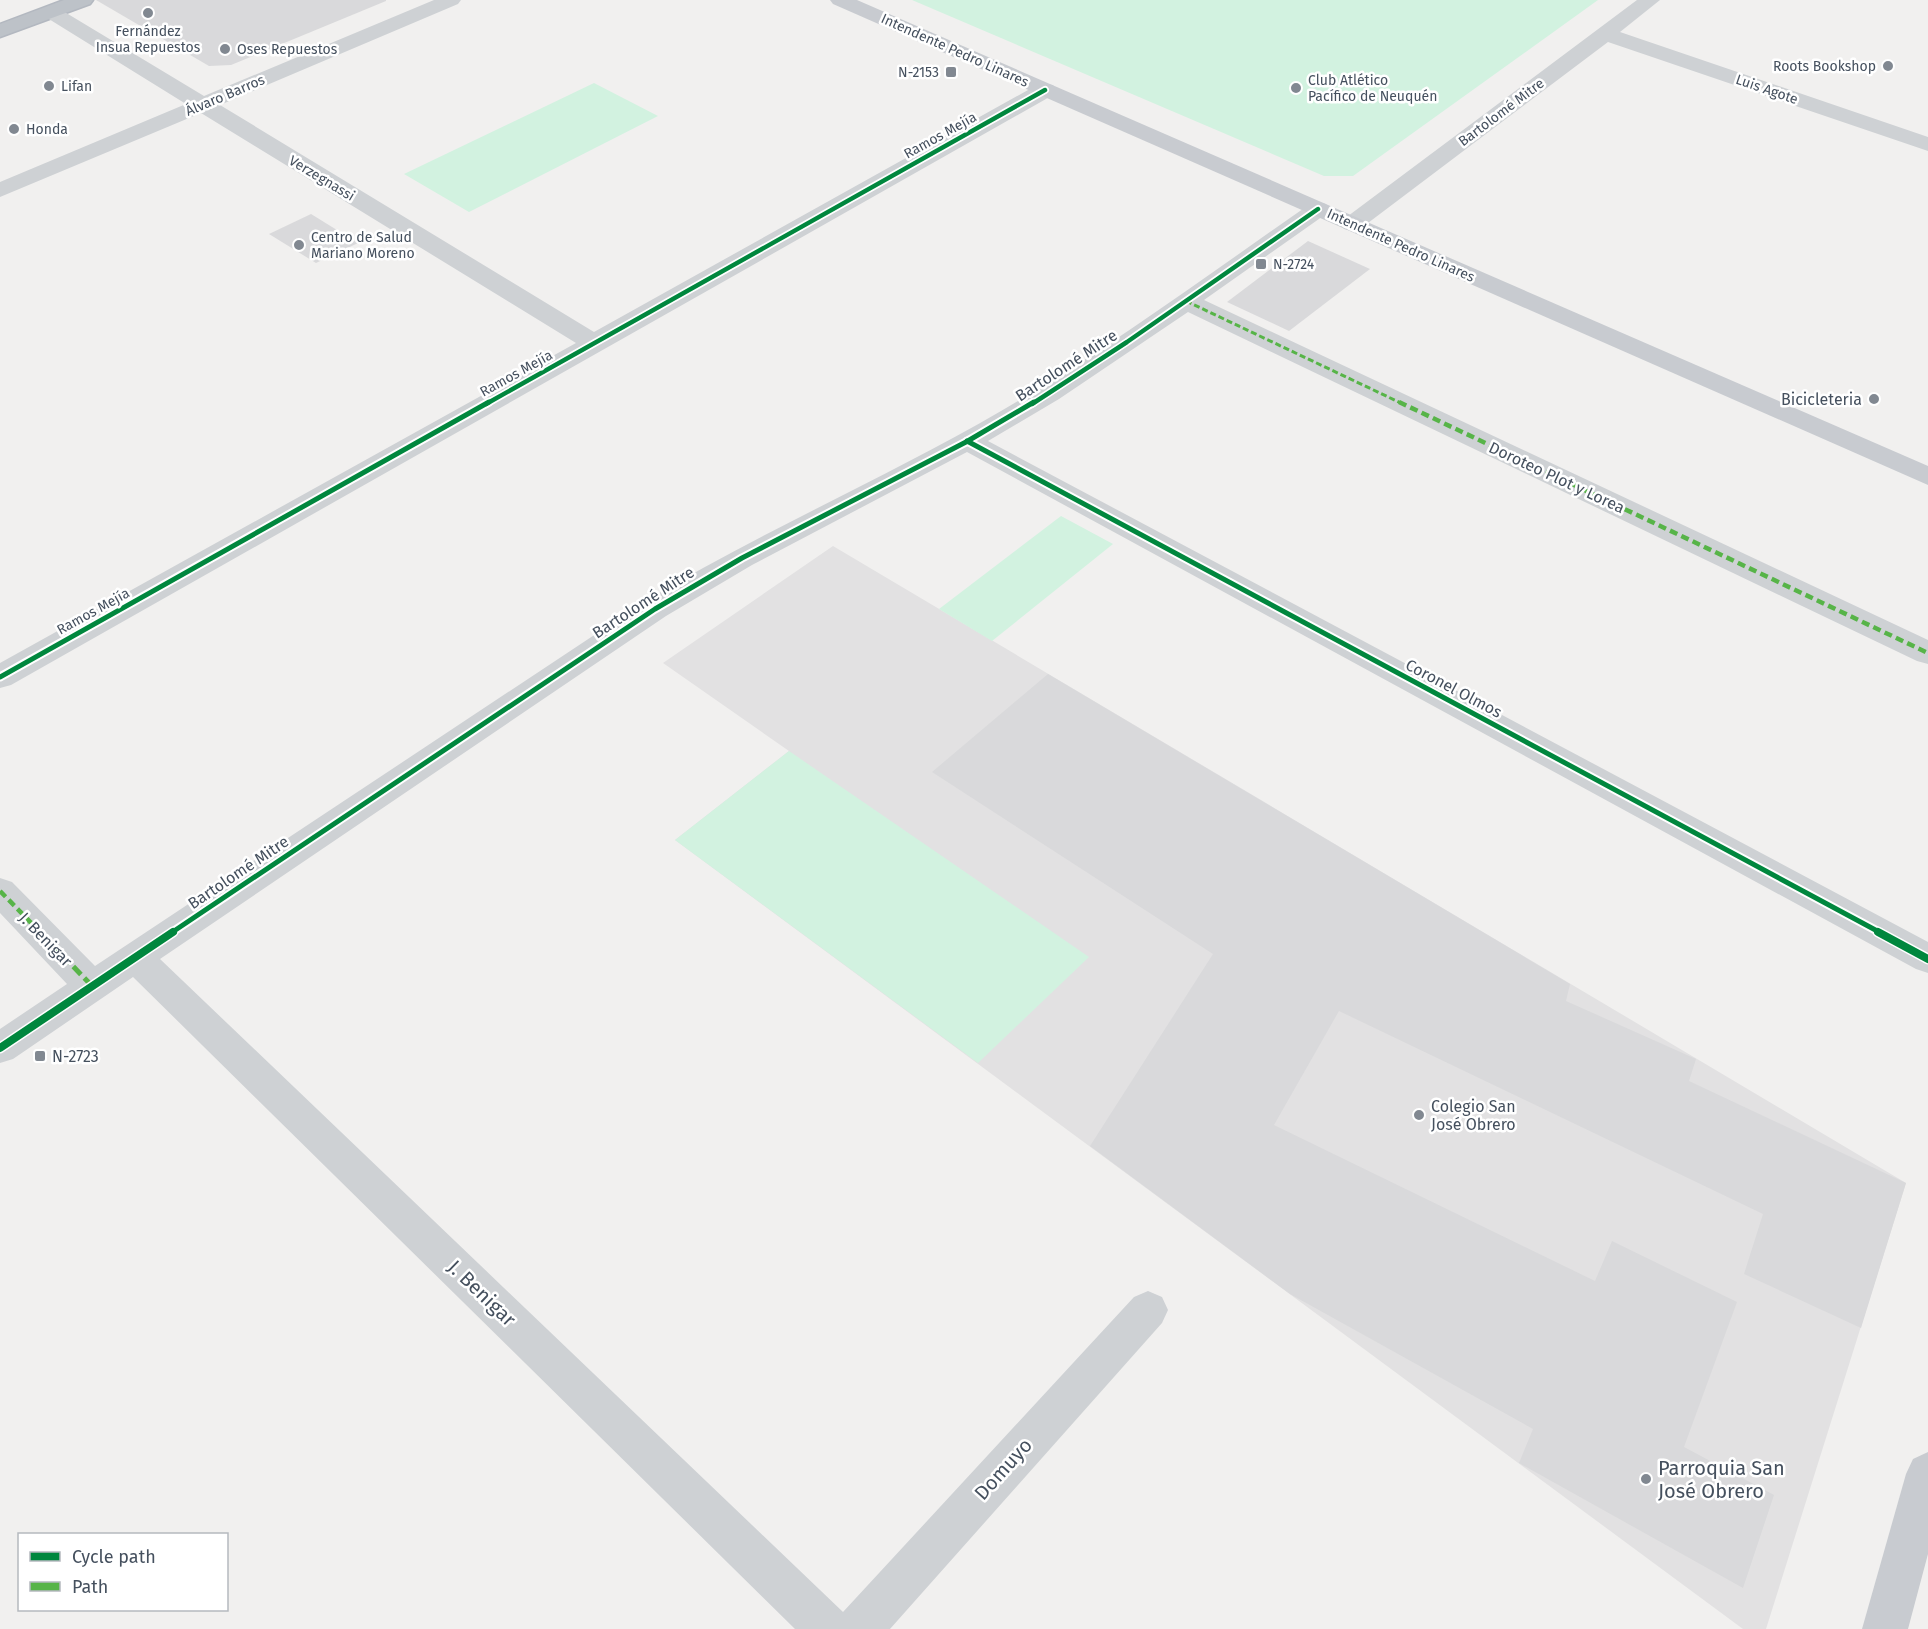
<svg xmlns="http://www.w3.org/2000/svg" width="1928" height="1629" font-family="'Fira Sans',sans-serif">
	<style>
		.education { fill: #e2e1e2 }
		.green { fill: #d2f2e0 }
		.building { fill: #d9d9db }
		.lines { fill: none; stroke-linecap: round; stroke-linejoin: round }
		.highway-casing { stroke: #b3b8c0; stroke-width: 3 }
		.minor { fill: #ced1d4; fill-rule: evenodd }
		.major { fill: #c8cbd0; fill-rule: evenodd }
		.highway { fill: #bdc2c8; fill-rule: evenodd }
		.quiet-far2 { stroke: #57b448; stroke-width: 3; stroke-dasharray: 6 3; stroke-linecap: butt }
		.quiet-far1 { stroke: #57b448; stroke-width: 4.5; stroke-dasharray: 8 4.5; stroke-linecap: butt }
		.quiet { stroke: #57b448; stroke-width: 5; stroke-dasharray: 11 5; stroke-linecap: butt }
		.cycleway-far2-casing { stroke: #fff; stroke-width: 8 }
		.cycleway-far1-casing { stroke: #fff; stroke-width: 9 }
		.cycleway-casing { stroke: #fff; stroke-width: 11 }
		.cycleway-far2 { stroke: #00873e; stroke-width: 4.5 }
		.cycleway-far1 { stroke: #00873e; stroke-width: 5 }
		.cycleway { stroke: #00873e; stroke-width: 8 }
		.poi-dot { fill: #818891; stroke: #fff; stroke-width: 2 }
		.labels { text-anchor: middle; stroke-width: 5; stroke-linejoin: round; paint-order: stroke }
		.far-poi-label { font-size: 14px; fill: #45505e; stroke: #fff; text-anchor: start }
		.far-street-label { font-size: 14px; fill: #45505e; stroke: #fff }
		.street-label { font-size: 16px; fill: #45505e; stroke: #fff }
		.poi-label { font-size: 16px; fill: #45505e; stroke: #fff; text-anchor: start }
		.near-street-label { font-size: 20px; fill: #45505e; stroke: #fff }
		.near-poi-label { font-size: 20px; fill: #45505e; stroke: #fff; text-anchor: start }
	</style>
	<rect width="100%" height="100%" fill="#f1f0ef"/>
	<!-- education -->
	<polygon class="education" points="833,546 1906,1183 1766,1629 1743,1629 675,840 789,751 663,663"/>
	<!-- green -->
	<g class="green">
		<polygon points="912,0 1598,0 1353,176 1324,176"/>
		<polygon points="594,83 658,116 469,212 404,174"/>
		<polygon points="1061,516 1113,544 992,641 939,609"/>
		<polygon points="789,751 1089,957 978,1063 675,840"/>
	</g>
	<!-- building -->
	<g class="building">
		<polygon points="96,0 386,0 386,1 231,65 209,66"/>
		<polygon points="311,214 358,243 316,263 269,234"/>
		<polygon points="1308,241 1370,269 1289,331 1227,302"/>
		<polygon points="1048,674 1570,984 1566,1001 1696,1059 1689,1081 1906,1183 1861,1328 1744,1274 1763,1214 1339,1011 1274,1125 1595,1281 1612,1241 1737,1302 1684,1447 1774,1495 1743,1588 1519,1463 1533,1429 1290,1294 1090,1146 1213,954 932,772"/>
	</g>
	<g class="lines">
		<!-- highway casing -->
		<g class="highway-casing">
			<polygon id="highway" points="64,0 93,0 90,4 0,37 0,24"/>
		</g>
		<!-- minor -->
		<g class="minor">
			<polygon points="434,0 461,0 458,4 220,105 594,332 1037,85 1045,84 1053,85 1056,90 1053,95 11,685 0,688 0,663 576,343 201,113 0,197 0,182 186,104 44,16 41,12 44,8 58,8 204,96"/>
			<polygon points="1637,0 1660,0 1620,32 1928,137 1928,151 1608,42 1360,229 1352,231 1344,229 1340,224 1344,219"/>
			<path d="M1318 202 1326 204 1330 209 1326 214 1204 300 1928 640V664L1917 661 1188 312 1059 399 988 441 1928 942V973L1916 969 967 452 752 565 666 616 160 959 843 1612 1134 1297 1148 1291 1162 1297 1168 1310 1162 1323 890 1629H795L133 977 13 1059 0 1063V1029L67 984 0 913V878L12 882 95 966 644 602C760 532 884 479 1001 411 1108 349 1208 275 1310 204Z"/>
		</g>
		<!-- major -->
		<g class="major">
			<polygon points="830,0 857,0 1928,466 1928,485 833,4"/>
			<polygon points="1928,1452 1928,1554 1908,1629 1862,1629 1906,1474 1913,1459"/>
		</g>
		<!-- highway -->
		<use href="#highway" class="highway"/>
		<!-- quiet-far2 -->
		<polyline class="quiet-far2" points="1186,301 1403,404"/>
		<!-- quiet-far1 -->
		<g class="quiet-far1">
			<polyline points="1399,402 1928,653"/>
			<polyline points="0,891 41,933"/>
		</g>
		<!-- quiet -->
		<polyline class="quiet" points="40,932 92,986"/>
		<!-- cycleway-far2 casing -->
		<g class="cycleway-far2-casing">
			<g id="cycleway-far2">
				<polyline points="486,404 1045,90"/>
				<polyline points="1032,404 1127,342 1318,209"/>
			</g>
		</g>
		<!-- cycleway-far1 casing -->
		<g class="cycleway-far1-casing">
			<g id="cycleway-far1">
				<polyline points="967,441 1881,933"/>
				<polyline points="0,677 489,402"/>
				<polyline points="171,933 655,609 742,558 966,442 1034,402"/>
			</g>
		</g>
		<!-- cycleway casing -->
		<g class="cycleway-casing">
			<g id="cycleway">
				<polyline points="1878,932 1928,959"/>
				<polyline points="0,1048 173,932"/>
			</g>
		</g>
		<!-- cycleway-far2 -->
		<use href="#cycleway-far2" class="cycleway-far2"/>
		<!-- cycleway-far1 -->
		<use href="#cycleway-far1" class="cycleway-far1"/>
		<!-- cycleway -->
		<use href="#cycleway" class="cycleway"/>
	</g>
	<!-- markers -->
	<g class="poi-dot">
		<circle cx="148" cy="13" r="6"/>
		<circle cx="225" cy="49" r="6"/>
		<circle cx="1888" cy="66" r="6"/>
		<rect x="945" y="66" width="12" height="12" rx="3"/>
		<circle cx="49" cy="86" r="6"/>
		<circle cx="1296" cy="88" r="6"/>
		<circle cx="14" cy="129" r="6"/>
		<circle cx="299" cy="245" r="6"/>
		<rect x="1255" y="258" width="12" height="12" rx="3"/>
		<circle cx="1874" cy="399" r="6"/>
		<rect x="34" y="1050" width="12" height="12" rx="3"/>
		<circle cx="1419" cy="1115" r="6"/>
		<circle cx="1646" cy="1479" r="6"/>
	</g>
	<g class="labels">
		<!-- far-poi labels -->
		<g class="far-poi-label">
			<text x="148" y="36" text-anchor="middle">Fernández<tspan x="148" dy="16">Insua Repuestos</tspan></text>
			<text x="237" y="54">Oses Repuestos</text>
			<text x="1876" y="71" text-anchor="end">Roots Bookshop</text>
			<text x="939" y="77" text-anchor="end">N-2153</text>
			<text x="1308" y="85">Club Atlético<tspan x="1308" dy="16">Pacífico de Neuquén</tspan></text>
			<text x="61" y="91">Lifan</text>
			<text x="26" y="134">Honda</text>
			<text x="311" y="242">Centro de Salud<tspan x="311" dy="16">Mariano Moreno</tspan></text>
			<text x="1273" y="269">N-2724</text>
		</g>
		<!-- far-street labels -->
		<g class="far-street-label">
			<text transform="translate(955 50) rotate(24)" y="5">Intendente Pedro Linares</text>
			<text transform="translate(1767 89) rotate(19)" y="5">Luis Agote</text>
			<text transform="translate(225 95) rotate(-23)" y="5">Álvaro Barros</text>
			<text transform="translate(1501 112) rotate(-37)" y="5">Bartolomé Mitre</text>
			<text transform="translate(940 135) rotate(-29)" y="5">Ramos Mejía</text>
			<text transform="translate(322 178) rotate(31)" y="5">Verzegnassi</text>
			<text transform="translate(1401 245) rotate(24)" y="5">Intendente Pedro Linares</text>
			<text transform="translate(516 373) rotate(-29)" y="5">Ramos Mejía</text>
			<text transform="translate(93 611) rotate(-29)" y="5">Ramos Mejía</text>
		</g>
		<!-- street labels -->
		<g class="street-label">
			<text transform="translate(1066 365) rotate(-33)" y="6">Bartolomé Mitre</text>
			<text transform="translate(1557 477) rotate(25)" y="6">Doroteo Plot y Lorea</text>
			<text transform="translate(643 602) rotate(-33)" y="6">Bartolomé Mitre</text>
			<text transform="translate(1454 688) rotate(28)" y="6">Coronel Olmos</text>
			<text transform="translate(238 872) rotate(-34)" y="6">Bartolomé Mitre</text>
			<text transform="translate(46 939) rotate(46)" y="6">J. Benigar</text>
		</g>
		<!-- poi labels -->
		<g class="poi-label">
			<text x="1862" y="405" text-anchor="end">Bicicleteria</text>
			<text x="52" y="1062">N-2723</text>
			<text x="1431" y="1112">Colegio San<tspan x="1431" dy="18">José Obrero</tspan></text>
		</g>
		<!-- near-street labels -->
		<g class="near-street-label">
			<text transform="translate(482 1293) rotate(44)" y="7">J. Benigar</text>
			<text transform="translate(1003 1469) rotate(-48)" y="7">Domuyo</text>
		</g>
		<!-- near-poi labels -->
		<g class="near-poi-label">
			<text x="1658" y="1475">Parroquia San<tspan x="1658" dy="23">José Obrero</tspan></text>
		</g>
	</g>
	<!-- legend -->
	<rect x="18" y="1533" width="210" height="78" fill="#ffffff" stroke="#b5b9bf" stroke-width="1.5"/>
	<rect x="30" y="1552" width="30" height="9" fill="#00873e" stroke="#b5b9bf" stroke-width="1.5"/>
	<text x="72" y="1563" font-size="18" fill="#45505e">Cycle path</text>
	<rect x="30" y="1582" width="30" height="9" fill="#57b448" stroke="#b5b9bf" stroke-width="1.5"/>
	<text x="72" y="1593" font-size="18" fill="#45505e">Path</text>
</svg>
